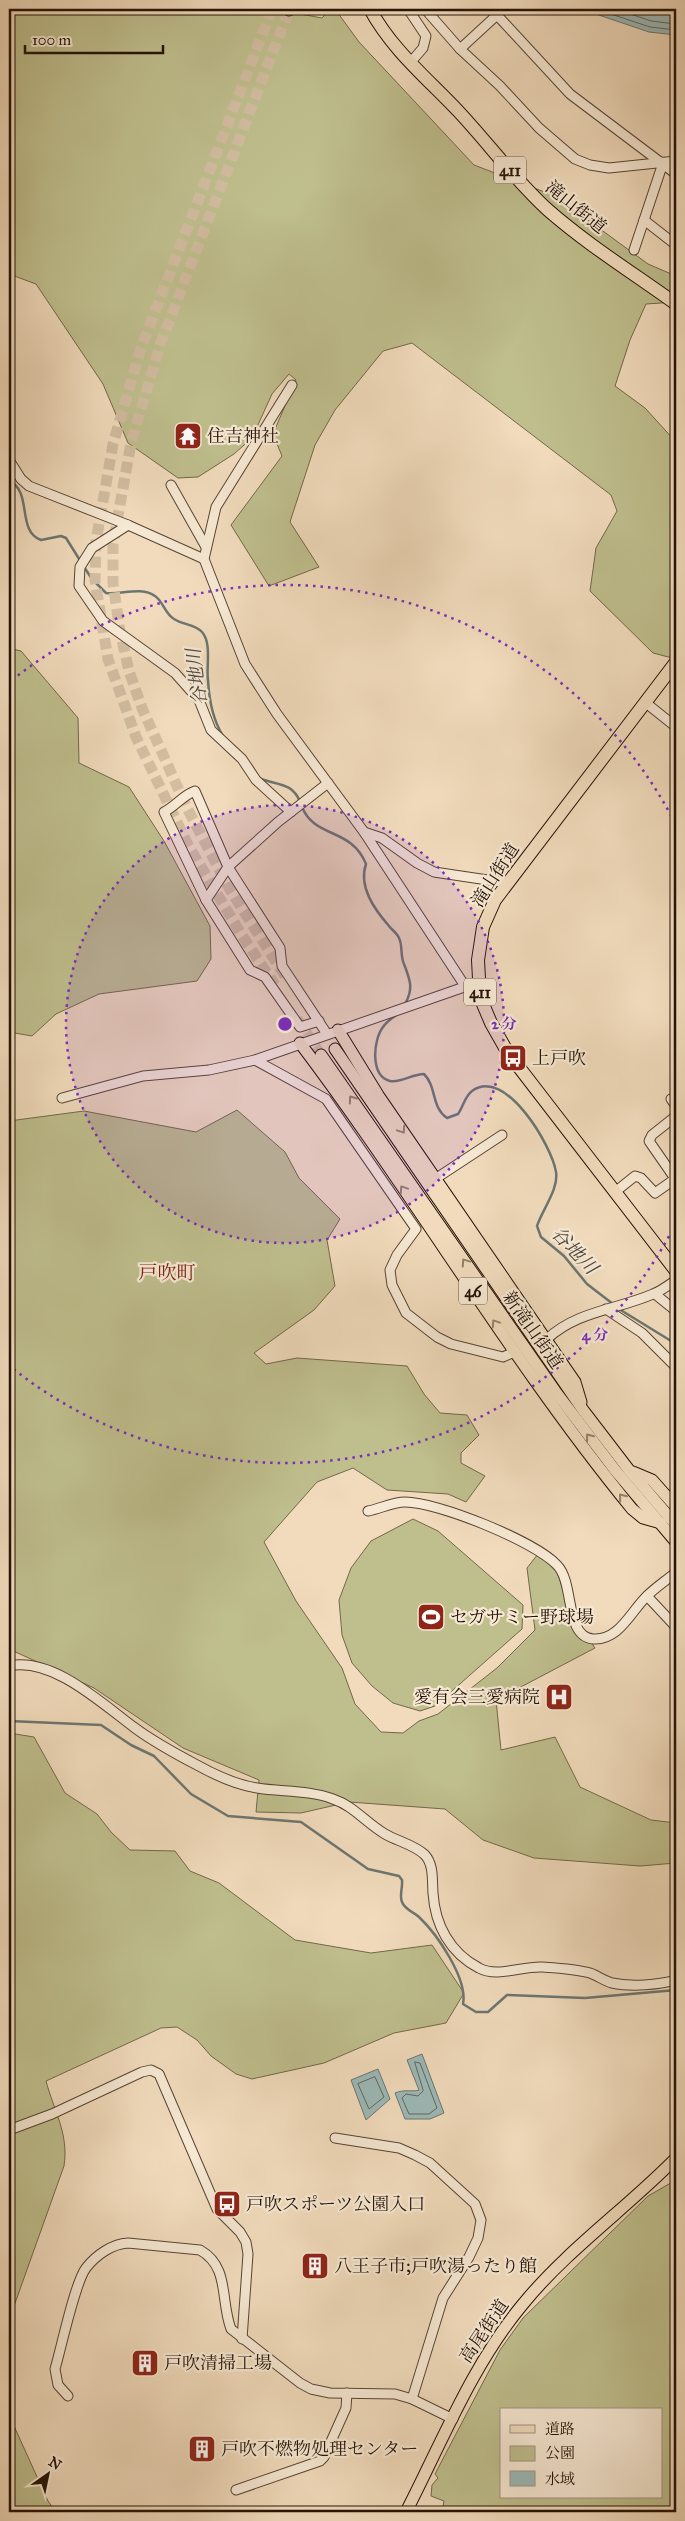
<svg xmlns="http://www.w3.org/2000/svg" width="685" height="2521" font-family="'IM FELL Great Primer','Noto Serif JP',serif">
	<style>
		.green { fill: #bfbe8d; stroke: #72684a; fill-rule: evenodd }
		.water { fill: #9cb9b8; stroke: #6c7671 }
		.lines { fill: none; stroke-linecap: round; stroke-linejoin: round }
		.shore { stroke: #60665f; stroke-width: 1 }
		.stream { stroke: #6c7671; stroke-width: 2.5 }
		.major-tunnel { stroke: #d2bda1; stroke-width: 11; stroke-dasharray: 11 5.5; stroke-linecap: butt }
		.minor-casing { stroke: #574434; stroke-width: 11 }
		.major-casing { stroke: #241206; stroke-width: 13 }
		.highway-casing { stroke: #241206; stroke-width: 14 }
		.minor { stroke: #f6e8d3; stroke-width: 9 }
		.major { stroke: #f1dbbc; stroke-width: 11 }
		.highway { stroke: #f1dbbc; stroke-width: 12 }
		.oneway { stroke: #95816a }
		.ring { fill: none; stroke: #7b2cbf; stroke-width: 2.5; stroke-dasharray: 2.5 5 }
		.labels { text-anchor: middle; stroke-width: 4.5; stroke-linejoin: round; paint-order: stroke }
		.shield { fill: #f6e8d3; stroke: #635244; stroke-width: 1 }
		.shield-label { font-size: 16px; font-weight: bold; fill: #241206 }
		.street-label { font-size: 18px; fill: #241206; stroke: #f6e8d3 }
		.poi-label { font-size: 18px; fill: #241206; stroke: #f6e8d3; text-anchor: start }
		.water-label { font-size: 19px; font-style: italic; fill: #4e4c44; stroke: #f6e8d3 }
		.neighbourhood-label { font-size: 19px; fill: #7a1f14; stroke: #f6e8d3 }
		.centre { fill: #7b2cbf; stroke: #f6e8d3; stroke-width: 2.5 }
		.ring-label { font-size: 15px; text-anchor: middle; font-weight: bold; fill: #7b2cbf; stroke: #f6e8d3; stroke-width: 4.5; stroke-linejoin: round; paint-order: stroke }
	</style>
	<rect width="100%" height="100%" fill="#f1dbbc"/>
	<filter id="stains"><feTurbulence type="fractalNoise" baseFrequency=".004" numOctaves="4"/><feColorMatrix values="0 0 0 0 .2 0 0 0 0 .09 0 0 0 0 .02 0 0 0 .5 -.17"/></filter>
	<radialGradient id="worn" r=".72"><stop offset=".6" stop-color="#630" stop-opacity="0"/><stop offset="1" stop-color="#630" stop-opacity=".3"/></radialGradient>
	<!-- green -->
	<g class="green">
		<path d="M9 9H194L196 11C238 4 280 10 322 18L330 9H335L359 42 474 165 555 196 648 264 676 276V302L646 304 630 340 615 386 645 408 676 442V659L653 653 590 591 596 548 617 511 611 495 412 343 383 351 335 410 315 445 290 522 319 567 269 586 231 525 282 456 273 434 296 380 289 374 272 394 252 438 234 454 198 477 178 478 128 443 103 384 36 284 9 274Z"/>
		<polygon points="9,648 21,651 78,718 79,763 129,787 164,841 210,926 211,959 197,981 99,994 56,1014 32,1036 9,1032"/>
		<polygon points="237,1110 285,1152 299,1178 340,1219 327,1240 335,1286 314,1310 254,1353 266,1364 297,1358 407,1366 424,1394 440,1413 467,1415 479,1435 461,1453 461,1463 485,1476 466,1502 448,1494 387,1490 353,1468 317,1482 264,1542 296,1601 342,1668 355,1704 381,1732 403,1733 419,1721 438,1714 497,1668 535,1630 527,1568 538,1554 557,1572 570,1611 595,1648 496,1700 501,1750 555,1737 580,1787 651,1820 676,1823 676,1863 640,1866 534,1858 483,1840 445,1809 349,1802 301,1813 256,1812 259,1780 183,1748 94,1688 9,1649 9,1121 84,1111 196,1132"/>
		<polygon points="413,1519 438,1531 523,1605 522,1629 435,1706 420,1711 393,1703 372,1686 352,1663 342,1635 339,1600 351,1568 371,1541"/>
		<path d="M9 1733 34 1737 65 1793 97 1814 111 1832 130 1850 175 1851 190 1871 219 1883 295 1940 371 1953 432 1945 464 1993 446 2023 394 2033 324 2063 252 2079 236 2074 211 2056 197 2040 177 2027 161 2028 46 2081C54 2111 69 2134 64 2166L9 2320Z"/>
		<path d="M676 2180V2512H442L444 2501 431 2496 432 2485 438 2478 435 2474 500 2350 523 2318 648 2196ZM501 2410H661V2497H501Z"/>
		<polygon points="9,2415 48,2501 56,2512 9,2512"/>
	</g>
	<!-- water -->
	<g class="water">
		<polygon points="581,9 676,9 676,35 649,32"/>
		<path d="M422 2054 444 2113 430 2119H405L395 2093C404 2089 414 2092 419 2090L407 2060Z"/>
		<polygon points="378,2069 390,2099 366,2120 351,2080"/>
	</g>
	<g class="lines">
		<!-- shore -->
		<g class="shore">
			<polyline points="596,9 650,27 676,30"/>
			<polyline points="616,9 651,21 676,24"/>
			<polygon points="415,2062 420,2063 437,2108 429,2114 409,2114 402,2098 406,2094 418,2096 423,2091"/>
			<polygon points="375,2077 384,2097 369,2109 358,2084"/>
		</g>
		<!-- stream -->
		<g class="stream">
			<path d="M9 481C33 491 16 531 41 540L61 536 66 538 81 562"/>
			<path d="M84 567 92 579 106 593C121 595 141 586 155 596 163 601 165 614 174 619 183 625 195 624 202 632 212 643 206 667 208 680 209 699 213 720 223 736"/>
			<path d="M261 779C278 785 293 783 300 802"/>
			<path d="M302 807C315 839 351 827 366 864 358 887 375 910 389 926 392 930 397 933 399 938 403 946 400 956 404 964 410 980 414 988 405 1004"/>
			<path d="M398 1014C392 1018 387 1021 383 1027 373 1040 370 1076 390 1081 402 1083 412 1074 424 1074 437 1087 431 1107 447 1118L458 1114C463 1107 465 1096 472 1091 505 1066 552 1146 556 1172 559 1189 542 1210 537 1226L541 1237 564 1256 587 1284 613 1304"/>
			<polyline points="619,1309 676,1344"/>
			<path d="M9 1721 101 1725 131 1745 154 1756 191 1794 228 1816 301 1822 368 1869 399 1876 402 1880C403 1887 399 1896 402 1902 405 1910 414 1912 419 1917 437 1934 468 1979 463 2004L476 2012H488L507 1995 585 1998 676 1990"/>
		</g>
		<!-- major-tunnel -->
		<g class="major-tunnel">
			<polyline points="272,9 141,348 113,444 96,541 95,581 108,659 136,737 188,845 241,934 275,985"/>
			<polyline points="285,976 229,888 186,806 142,708 129,671 120,631 113,583 113,544 131,443 160,345 289,10"/>
			<polyline points="297,1019 321,1055"/>
		</g>
		<!-- minor casing -->
		<g class="minor-casing">
			<g id="minor">
				<polyline points="408,9 426,36 423,48 410,63"/>
				<polyline points="425,9 460,49 500,86 539,128 575,159 590,165 609,168 676,161"/>
				<polyline points="460,49 497,15 570,94 676,174"/>
				<polyline points="644,220 676,245"/>
				<polyline points="634,250 661,169 661,162"/>
				<polyline points="292,385 216,507 204,559 245,664 277,714 364,832 465,986"/>
				<polyline points="9,460 21,479 29,486 128,525 204,559"/>
				<polyline points="171,485 206,547"/>
				<polyline points="128,525 92,548 80,567 79,586 103,621 175,673 199,700 211,730 242,759 256,780 291,812"/>
				<polyline points="646,703 676,727"/>
				<polyline points="364,832 382,838 417,863 434,872 508,883"/>
				<path d="M206 900 164 812C176 806 183 795 195 791L228 867 280 948 282 966 327 1034"/>
				<polyline points="319,1021 300,1027 265,977 250,970 206,900 228,867 278,822 328,783"/>
				<polyline points="255,1060 326,1099 416,1229 397,1255 390,1270 392,1285 406,1313 437,1337 451,1344 503,1357 514,1352"/>
				<polyline points="62,1098 143,1076 209,1070 255,1060 470,985"/>
				<polyline points="671,1099 676,1106"/>
				<polyline points="676,1116 652,1135 649,1141 676,1180"/>
				<polyline points="435,1179 502,1135"/>
				<polyline points="615,1192 635,1176 641,1178 655,1193 675,1179"/>
				<polyline points="655,1294 676,1311"/>
				<polyline points="606,1309 642,1333 676,1367"/>
				<path d="M547 1339C577 1311 616 1310 653 1294 661 1291 669 1285 676 1280"/>
				<path d="M368 1511C379 1509 393 1502 405 1502 438 1502 534 1541 557 1565 575 1583 564 1636 593 1639 619 1641 631 1611 647 1596 656 1587 667 1580 676 1572"/>
				<polyline points="647,1596 676,1627"/>
				<path d="M9 1666C53 1657 101 1703 135 1728 154 1742 176 1754 197 1765 215 1775 237 1785 257 1788 282 1792 309 1790 333 1799 354 1806 366 1823 385 1834 397 1841 415 1845 425 1855 434 1865 432 1880 433 1893 435 1925 450 1953 479 1968 497 1978 522 1966 542 1967 557 1968 576 1969 590 1973 598 1976 605 1981 612 1983 631 1987 658 1985 676 1980"/>
				<polyline points="9,2130 52,2114 142,2072 151,2070 159,2074 217,2209 240,2232 246,2242 248,2254 242,2339"/>
				<polyline points="335,2138 399,2148 415,2155 430,2163 475,2204 481,2220 478,2238 469,2257 443,2298 412,2399"/>
				<path d="M68 2396 58 2385 55 2369C61 2349 75 2282 86 2268 96 2255 112 2244 128 2243L200 2250C230 2267 220 2300 231 2329L300 2383 311 2389 330 2393 395 2394 412 2399 453 2419"/>
				<polyline points="236,2490 320,2461 324,2457 346,2408 347,2393"/>
			</g>
		</g>
		<!-- major casing -->
		<g class="major-casing">
			<g id="major">
				<polyline points="289,10 290,9"/>
				<polyline points="338,1030 378,1095 575,1382 581,1402"/>
				<path d="M300 1043C415 1195 511 1361 632 1509L643 1518 661 1523"/>
				<polyline points="335,1049 583,1410 629,1470 676,1525"/>
				<polyline points="321,1055 555,1391 615,1470 676,1542"/>
				<polyline points="633,1472 652,1480 676,1507"/>
				<path d="M406 2512C442 2442 472 2365 523 2304 567 2250 627 2208 676 2158"/>
			</g>
		</g>
		<!-- highway casing -->
		<g class="highway-casing">
			<g id="highway">
				<path d="M370 9C392 50 428 79 459 112 489 144 515 180 548 210 588 245 633 273 676 304"/>
				<polyline points="676,662 495,900 483,927 478,960 480,997 491,1023 508,1053 676,1271"/>
			</g>
		</g>
		<!-- minor -->
		<use href="#minor" class="minor"/>
		<!-- major -->
		<use href="#major" class="major"/>
		<!-- highway -->
		<use href="#highway" class="highway"/>
	</g>
	<!-- one-way arrows -->
	<defs><path id="oneway-chevron" d="M-2-3.5L2.5 0L-2 3.5" fill="none" stroke-width="1.6" stroke-linecap="round" stroke-linejoin="round" transform="scale(1.25)"/></defs>
	<g class="oneway">
		<use href="#oneway-chevron" transform="translate(352 1099) rotate(-125)"/>
		<use href="#oneway-chevron" transform="translate(402 1130) rotate(56)"/>
		<use href="#oneway-chevron" transform="translate(403 1189) rotate(-124)"/>
		<use href="#oneway-chevron" transform="translate(465 1262) rotate(-124)"/>
		<use href="#oneway-chevron" transform="translate(495 1323) rotate(-124)"/>
		<use href="#oneway-chevron" transform="translate(589 1437) rotate(-128)"/>
		<use href="#oneway-chevron" transform="translate(622 1497) rotate(-129)"/>
	</g>
	<!-- distance rings -->
	<circle cx="285" cy="1024" r="219" fill="#7b2cbf" fill-opacity=".12"/>
	<g class="ring">
		<circle cx="285" cy="1024" r="219"/>
		<path d="M676 1223A439 439 0 0 1 12 1368M12 680A439 439 0 0 1 676 825"/>
	</g>
	<!-- icons -->
	<defs>
		<g id="temple-square" transform="scale(1.4375)"><rect x="-9" y="-9" width="18" height="18" rx="4" fill="#8f2418" stroke="#f6e8d3"/><path d="M0-6L5-2H3V0L6.5 2.5H4V6H1.5V3h-3V6H-4V2.5H-6.5L-3 0V-2H-5Z" fill="#fff"/></g>
		<g id="bus-square" transform="scale(1.4375)"><rect x="-9" y="-9" width="18" height="18" rx="4" fill="#8f2418" stroke="#f6e8d3"/><path d="M-5-6H5V4H4V6H2V4H-2V6H-4V4H-5ZM-3.5-4V0h7V-4ZM-3.5 1.2v1.5H-2V1.2ZM2 1.2v1.5H3.5V1.2Z" fill="#fff"/></g>
		<g id="stadium-square" transform="scale(1.4375)"><rect x="-9" y="-9" width="18" height="18" rx="4" fill="#8f2418" stroke="#f6e8d3"/><path d="M0-5a6.5 5 0 1 0 0 10a6.5 5 0 1 0 0-10ZM-3.5-1.8h7v3.6h-7Z" fill="#fff"/></g>
		<g id="hospital-square" transform="scale(1.4375)"><rect x="-9" y="-9" width="18" height="18" rx="4" fill="#8f2418" stroke="#f6e8d3"/><path d="M-5-5h3v3.5h4V-5h3V5h-3V1.5h-4V5h-3Z" fill="#fff"/></g>
		<g id="building-square" transform="scale(1.4375)"><rect x="-9" y="-9" width="18" height="18" rx="4" fill="#8f2418" stroke="#f6e8d3"/><path d="M-4-6H4V6H1V3H-1V6H-4ZM-2.5-4.3h1.7v1.8h-1.7ZM.8-4.3h1.7v1.8H.8ZM-2.5-1h1.7V.8h-1.7ZM.8-1h1.7V.8H.8Z" fill="#fff"/></g>
	</defs>
	<g fill-rule="evenodd">
		<use href="#temple-square" x="188" y="436"/>
		<use href="#bus-square" x="513" y="1058"/>
		<use href="#stadium-square" x="431" y="1617"/>
		<use href="#hospital-square" x="559" y="1697"/>
		<use href="#bus-square" x="227" y="2204"/>
		<use href="#building-square" x="315" y="2266"/>
		<use href="#building-square" x="145" y="2363"/>
		<use href="#building-square" x="202" y="2449"/>
	</g>
	<g class="labels">
		<!-- shield labels -->
		<g class="shield">
			<rect x="494" y="156.5" width="32" height="27" rx="4"/>
			<rect x="464" y="978.5" width="32" height="27" rx="4"/>
			<rect x="459" y="1277.5" width="28" height="27" rx="4"/>
		</g>
		<g class="shield-label">
			<text x="510" y="176">411</text>
			<text x="480" y="998">411</text>
			<text x="473" y="1297">46</text>
		</g>
		<!-- street labels -->
		<g class="street-label">
			<text transform="translate(576 207) rotate(39)" y="6">滝山街道</text>
			<text transform="translate(495 875) rotate(-57)" y="6">滝山街道</text>
			<text transform="translate(533 1330) rotate(55)" y="6">新滝山街道</text>
			<text transform="translate(484 2331) rotate(-56)" y="6">高尾街道</text>
		</g>
		<!-- poi labels -->
		<g class="poi-label">
			<text x="207" y="442">住吉神社</text>
			<text x="532" y="1064">上戸吹</text>
			<text x="450" y="1623">セガサミー野球場</text>
			<text x="540" y="1703" text-anchor="end">愛有会三愛病院</text>
			<text x="246" y="2210">戸吹スポーツ公園入口</text>
			<text x="334" y="2272">八王子市;戸吹湯ったり館</text>
			<text x="164" y="2369">戸吹清掃工場</text>
			<text x="221" y="2455">戸吹不燃物処理センター</text>
		</g>
		<!-- water labels -->
		<g class="water-label">
			<text transform="translate(196 677) rotate(-97)" y="7">谷地川</text>
			<text transform="translate(575 1250) rotate(46)" y="7">谷地川</text>
		</g>
		<!-- neighbourhood labels -->
		<g class="neighbourhood-label">
			<text x="167" y="1279">戸吹町</text>
		</g>
	</g>
	<circle cx="285" cy="1024" r="8" class="centre"/>
	<g class="ring-label">
		<text x="504" y="1029">2 分</text>
		<text x="595" y="1340">4 分</text>
	</g>
	<!-- margin -->
	<rect width="685" height="2521" fill="none" stroke="#f1dbbc" stroke-width="30"/>
	<rect x="10" y="10" width="665" height="2501" fill="none" stroke="#241206" stroke-width="2.5"/>
	<rect x="15" y="15" width="655" height="2491" fill="none" stroke="#241206"/>
	<!-- legend -->
	<rect x="500" y="2408" width="162" height="90" fill="#f6e8d3" stroke="#a29281"/>
	<rect x="510" y="2425" width="25" height="8" fill="#f1dbbc" stroke="#a29281"/>
	<text x="545" y="2434" font-size="15" fill="#241206">道路</text>
	<rect x="510" y="2446" width="25" height="15" fill="#bfbe8d" stroke="#a29281"/>
	<text x="545" y="2458" font-size="15" fill="#241206">公園</text>
	<rect x="510" y="2471" width="25" height="15" fill="#9cb9b8" stroke="#a29281"/>
	<text x="545" y="2484" font-size="15" fill="#241206">水域</text>
	<!-- north arrow -->
	<g transform="translate(48 2474) rotate(33)" stroke="#f6e8d3" stroke-width="4" paint-order="stroke">
	<path d="M0-4L9 19L0 12L-9 19Z" fill="#241206"/>
	<text y="-8" font-size="14" font-weight="bold" text-anchor="middle" fill="#241206">N</text>
	</g>
	<!-- scale -->
	<path d="M25 45v8h138v-8" fill="none" stroke="#241206" stroke-width="2.5"/>
	<text x="32" y="45" font-size="15" fill="#241206" stroke="#f6e8d3" stroke-width="4" paint-order="stroke">100 m</text>
	<rect width="100%" height="100%" filter="url(#stains)"/>
	<rect width="100%" height="100%" fill="url(#worn)"/>
</svg>
